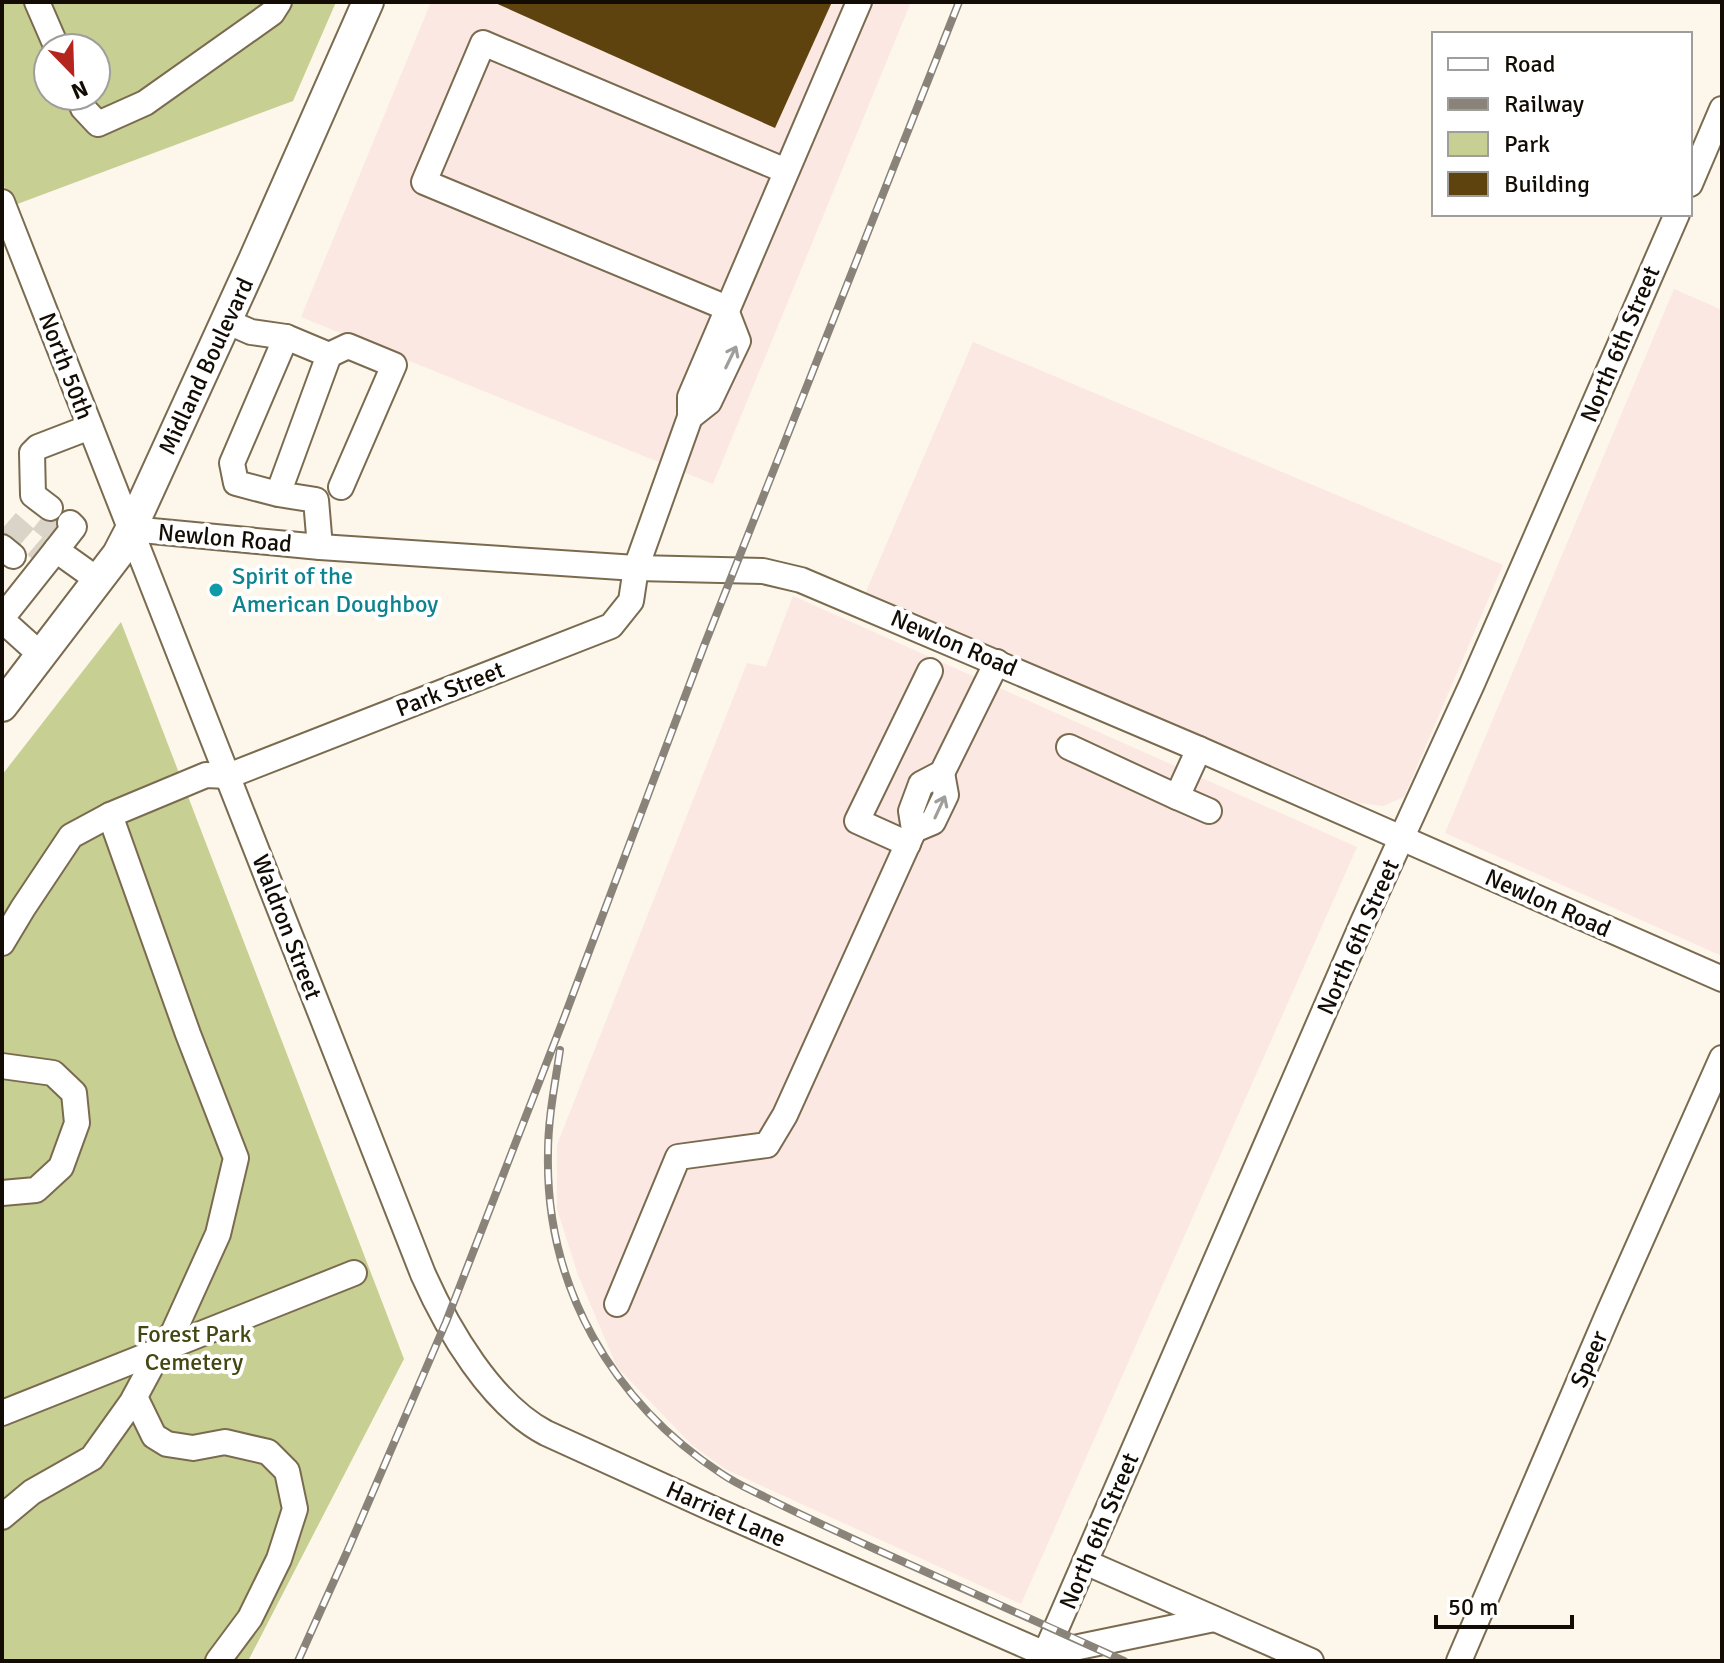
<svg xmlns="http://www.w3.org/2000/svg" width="1724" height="1663" font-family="Signika,sans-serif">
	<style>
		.industrial { fill: #fce8e2 }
		.green { fill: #c8cf92; fill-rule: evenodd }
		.building { fill: #5e430f }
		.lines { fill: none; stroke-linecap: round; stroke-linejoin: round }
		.minor-tunnel { stroke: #dad3c8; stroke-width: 24; stroke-dasharray: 24 12; stroke-linecap: butt }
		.minor-casing { stroke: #7a6b50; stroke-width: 28 }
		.major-casing { stroke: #7a6b50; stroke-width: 34 }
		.minor { stroke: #fff; stroke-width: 24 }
		.major { stroke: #fff; stroke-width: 30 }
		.rail-casing { stroke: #898379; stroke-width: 8 }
		.rail { stroke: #fff; stroke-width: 5; stroke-dasharray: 15; stroke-linecap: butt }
		.oneway { stroke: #a09e9b }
		.culture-dot { fill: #0f9aa8; stroke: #fff; stroke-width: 3 }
		.labels { text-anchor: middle; stroke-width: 8; stroke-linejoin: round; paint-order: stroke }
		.street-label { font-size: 24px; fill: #120c04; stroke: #fff }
		.culture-label { font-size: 24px; fill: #0d838f; stroke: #fff; text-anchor: start }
		.park-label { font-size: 24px; fill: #444711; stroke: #fff }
	</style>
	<rect width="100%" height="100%" fill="#fdf6ea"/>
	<!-- industrial -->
	<g class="industrial">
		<polygon points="431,2 911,2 713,484 301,317"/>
		<polygon points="1674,289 1722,310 1722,956 1445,833"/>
		<polygon points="973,342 1503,565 1404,797 1383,806 1359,803 865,594"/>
		<polygon points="793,596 1357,847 1021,1604 725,1469 692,1445 617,1367 578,1275 557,1209 557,1145 747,663 766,667"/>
	</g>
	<!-- green -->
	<g class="green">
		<path d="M2 2H336L293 101 12 206 2 181ZM48 48H96V96H48Z"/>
		<polygon points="121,622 404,1359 248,1661 2,1661 2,775"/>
	</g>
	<!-- building -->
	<polygon class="building" points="493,2 832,2 775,128"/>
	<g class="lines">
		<!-- minor-tunnel -->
		<g class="minor-tunnel">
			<polyline points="40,520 60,536"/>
			<polyline points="8,522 46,555"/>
		</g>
		<!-- minor casing -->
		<g class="minor-casing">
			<g id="minor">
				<polyline points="37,2 57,48"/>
				<polyline points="78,96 83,108 98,124 145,103 272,13 279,2"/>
				<polyline points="1690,184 1722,109"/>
				<path d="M2 202 423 1274C448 1330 491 1404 546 1433L711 1508 1045 1654 1214 1619"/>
				<polyline points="727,308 424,182 483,43 786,171"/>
				<polyline points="226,321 251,332 286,337"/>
				<polyline points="329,355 348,346 394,365 341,487"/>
				<polyline points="690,417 709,402 738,341 726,310"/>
				<polyline points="278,494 329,355 286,337 232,463 236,483 278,494 316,500 320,547"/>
				<polyline points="50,508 33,495 32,453 38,447 90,427"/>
				<polyline points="131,529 320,547 636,568 763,571 801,580 1199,749 1722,979"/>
				<polyline points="2,547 13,556"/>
				<polyline points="56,550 74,527 70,523"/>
				<polyline points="2,618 56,550 98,580"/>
				<polyline points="2,620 41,655"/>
				<polyline points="1069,747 1177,797 1199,749"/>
				<polyline points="1177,797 1209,811"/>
				<polyline points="914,830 933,822 946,795 942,773"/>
				<polyline points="908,844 857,821 930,671"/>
				<polyline points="2,943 23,908 71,836 110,815 206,775 228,776 611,626 631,601 636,568 690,417 690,397 859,2"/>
				<polyline points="2,1066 53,1073 74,1093 77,1123 61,1167 36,1190 2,1193"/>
				<polyline points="617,1304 678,1157 767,1145 785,1115 914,830 911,811 921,784 942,773 997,662"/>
				<polyline points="135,1397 154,1436 167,1444 193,1448 225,1442 268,1452 287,1471 295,1509 279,1559 250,1618 218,1661"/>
				<polyline points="2,1413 354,1273"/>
				<polyline points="2,1517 32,1492 92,1458 132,1402 160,1350 174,1331 218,1234 236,1158 188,1034 110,815"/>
				<polyline points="1085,1562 1311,1661"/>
				<polyline points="1042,1661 1363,922 1472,684 1677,214"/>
				<polyline points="1459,1661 1609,1312 1722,1058"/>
			</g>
		</g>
		<!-- major casing -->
		<g class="major-casing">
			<polyline id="major" points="2,706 118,554 131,529 254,260 368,2"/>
		</g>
		<!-- minor -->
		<use href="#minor" class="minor"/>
		<!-- major -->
		<use href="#major" class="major"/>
		<!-- rail casing -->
		<g class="rail-casing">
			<g id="rail">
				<path d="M560 1050C555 1084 548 1118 548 1153 545 1286 612 1402 722 1474 735 1483 751 1490 765 1497 801 1515 838 1532 875 1549 958 1586 1041 1623 1124 1661"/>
				<polyline points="298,1661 347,1552 446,1322 564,1018 704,646 959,2"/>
			</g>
		</g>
		<!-- rail -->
		<use href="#rail" class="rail"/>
	</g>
	<!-- one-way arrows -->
	<defs><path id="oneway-shaft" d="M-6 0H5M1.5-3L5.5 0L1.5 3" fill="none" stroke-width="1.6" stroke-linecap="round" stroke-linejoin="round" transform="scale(2)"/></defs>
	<g class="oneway">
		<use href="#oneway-shaft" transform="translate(731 357) rotate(-64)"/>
		<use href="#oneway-shaft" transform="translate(940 807) rotate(-65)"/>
	</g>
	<!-- markers -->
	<circle class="culture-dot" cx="216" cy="590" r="8"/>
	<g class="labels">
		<!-- street labels -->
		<g class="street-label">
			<text transform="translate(1620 344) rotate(-67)" y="8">North 6th Street</text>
			<text transform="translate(66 366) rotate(69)" y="8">North 50th</text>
			<text transform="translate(206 366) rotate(-65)" y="8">Midland Boulevard</text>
			<text transform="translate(225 538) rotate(5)" y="8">Newlon Road</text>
			<text transform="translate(954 643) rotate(23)" y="8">Newlon Road</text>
			<text transform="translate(450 689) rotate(-21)" y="8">Park Street</text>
			<text transform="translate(1548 903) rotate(24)" y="8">Newlon Road</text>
			<text transform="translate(287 927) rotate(69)" y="8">Waldron Street</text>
			<text transform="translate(1358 937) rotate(-66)" y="8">North 6th Street</text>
			<text transform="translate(1589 1359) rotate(-67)" y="8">Speer</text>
			<text transform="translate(726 1514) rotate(24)" y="8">Harriet Lane</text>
			<text transform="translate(1099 1531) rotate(-67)" y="8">North 6th Street</text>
		</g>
		<!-- culture labels -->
		<g class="culture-label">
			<text x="232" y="584">Spirit of the<tspan x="232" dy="28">American Doughboy</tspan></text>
		</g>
		<!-- park labels -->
		<g class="park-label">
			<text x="194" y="1342">Forest Park<tspan x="194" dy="28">Cemetery</tspan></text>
		</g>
	</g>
	<!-- border -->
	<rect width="1724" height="1663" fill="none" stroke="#120c04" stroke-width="8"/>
	<!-- legend -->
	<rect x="1432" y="32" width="260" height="184" fill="#ffffff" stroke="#a09e9b" stroke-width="2"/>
	<rect x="1448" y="58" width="40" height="12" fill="#ffffff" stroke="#a09e9b" stroke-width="2"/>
	<text x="1504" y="72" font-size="24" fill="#120c04">Road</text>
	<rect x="1448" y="98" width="40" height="12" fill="#898379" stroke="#a09e9b" stroke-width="2"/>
	<text x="1504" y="112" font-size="24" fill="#120c04">Railway</text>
	<rect x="1448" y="132" width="40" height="24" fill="#c8cf92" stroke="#a09e9b" stroke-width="2"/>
	<text x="1504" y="152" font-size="24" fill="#120c04">Park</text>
	<rect x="1448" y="172" width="40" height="24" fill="#5e430f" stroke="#a09e9b" stroke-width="2"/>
	<text x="1504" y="192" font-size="24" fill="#120c04">Building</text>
	<!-- north arrow -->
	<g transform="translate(72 72) rotate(157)"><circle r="38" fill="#ffffff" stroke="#a09e9b" stroke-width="2"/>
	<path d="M0-6L14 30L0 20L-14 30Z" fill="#b4261d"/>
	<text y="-12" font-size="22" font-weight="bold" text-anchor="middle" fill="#120c04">N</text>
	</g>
	<!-- scale -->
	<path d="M1436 1615v12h136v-12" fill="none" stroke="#120c04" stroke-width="4"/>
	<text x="1448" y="1615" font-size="24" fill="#120c04" stroke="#ffffff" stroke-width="6" paint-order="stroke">50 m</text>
</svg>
